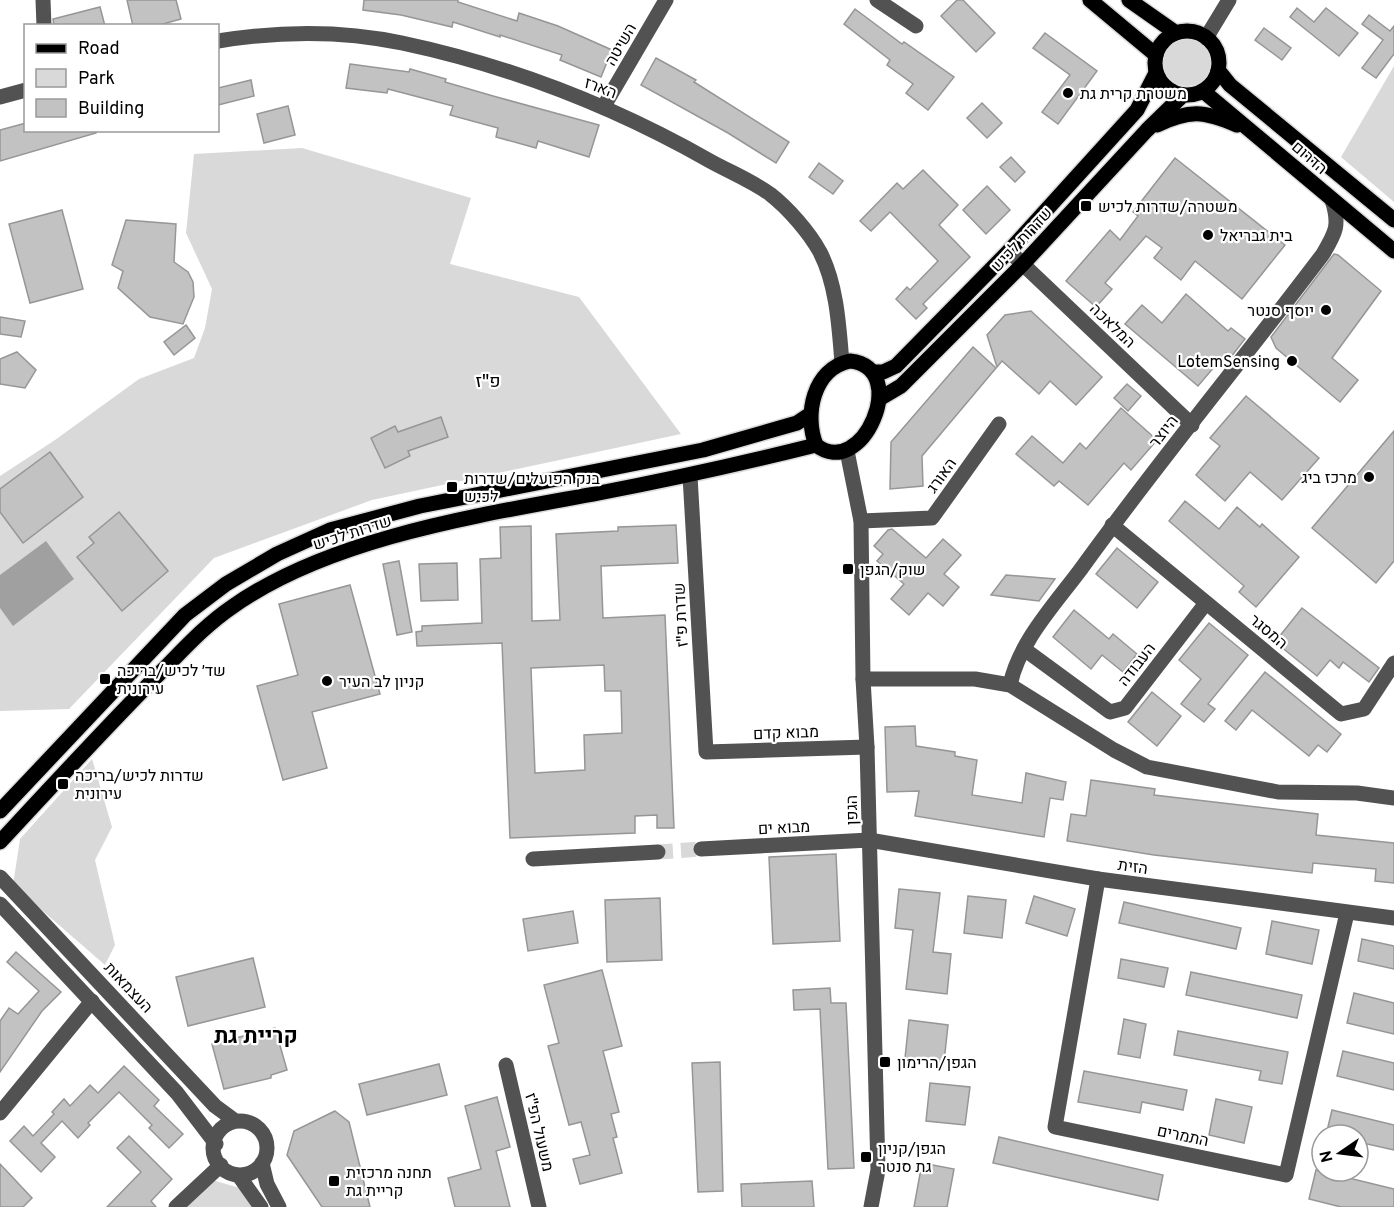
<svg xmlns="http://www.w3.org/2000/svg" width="1394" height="1207" font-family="Overpass,Heebo,sans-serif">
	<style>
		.green { fill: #d9d9d9 }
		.water { fill: #a0a0a0 }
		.building { fill: #c2c2c2; stroke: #969696; stroke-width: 1.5; fill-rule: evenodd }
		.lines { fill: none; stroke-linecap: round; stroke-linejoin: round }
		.minor-tunnel { stroke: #d9d9d9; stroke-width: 15; stroke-dasharray: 15 8; stroke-linecap: butt }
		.major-casing { stroke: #dbdbdb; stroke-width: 18 }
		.minor { stroke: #525252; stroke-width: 15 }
		.major { stroke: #000; stroke-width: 15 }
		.poi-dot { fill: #000; stroke: #fff; stroke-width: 2 }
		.labels { text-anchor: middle; stroke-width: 4.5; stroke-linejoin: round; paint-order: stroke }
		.street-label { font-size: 16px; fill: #000; stroke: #fff }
		.poi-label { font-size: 16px; fill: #000; stroke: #fff; text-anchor: start }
		.neighbourhood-label { font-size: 18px; fill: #000; stroke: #fff }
		.district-label { font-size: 22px; font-weight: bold; fill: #000; stroke: #fff }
	</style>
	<rect width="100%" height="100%" fill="#fff"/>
	<!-- green -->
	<g class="green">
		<circle cx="1187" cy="62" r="24"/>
		<polygon points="1394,66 1394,202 1341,157"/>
		<polygon points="302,148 471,198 450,264 579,297 681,434 372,500 214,558 69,709 0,711 0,476 55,440 139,379 194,358 205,328 212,289 186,233 194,154"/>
		<polygon points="92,759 112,827 95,860 115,945 105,965 13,885 20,839"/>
		<polygon points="212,1180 240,1188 253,1207 185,1207"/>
	</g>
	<!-- water -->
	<polygon class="water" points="46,541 74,579 13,626 0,608 0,575"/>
	<!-- building -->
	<g class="building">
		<polygon points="127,0 176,0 181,19 156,26 133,26"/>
		<polygon points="364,0 458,0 458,2 517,21 519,13 558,26 612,50 601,77 560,60 562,55 500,35 500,37 453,22 452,27 401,15 363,10"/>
		<polygon points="957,0 963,0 995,33 976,52 941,16"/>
		<polygon points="100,7 105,26 54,26 53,19"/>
		<polygon points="1297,8 1314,22 1326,8 1358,33 1339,56 1290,17"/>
		<polygon points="855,9 902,44 904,42 954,77 928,110 906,93 913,84 887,65 890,60 844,24"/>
		<polygon points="1369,15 1390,31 1394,26 1394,54 1376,78 1362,68 1383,40 1362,24"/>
		<polygon points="1264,28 1291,48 1282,60 1255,40"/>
		<polygon points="1045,33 1097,71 1058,124 1042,112 1070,75 1033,48"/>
		<polygon points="656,58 696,80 694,82 789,142 776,163 728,133 641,85"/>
		<polygon points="350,64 409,72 410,69 446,79 445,82 493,96 599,125 589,157 538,141 536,148 496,137 498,128 450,115 453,106 388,89 387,93 346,88"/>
		<polygon points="251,80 254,96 218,105 218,88"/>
		<polygon points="982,103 1002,123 987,138 967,118"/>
		<polygon points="288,106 295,135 264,143 257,114"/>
		<polygon points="26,123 26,130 96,130 96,133 0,161 0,130"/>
		<polygon points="1011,157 1025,172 1015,182 1000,167"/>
		<polygon points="1175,158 1285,245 1242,299 1195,261 1181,280 1154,258 1162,248 1146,236 1105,283 1112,289 1096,307 1066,281 1110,230 1120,240 1138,216 1133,212"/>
		<polygon points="819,163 843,181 833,194 809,177"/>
		<polygon points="923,170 958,205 939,225 970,257 923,304 927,308 916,319 896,299 907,287 910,290 938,261 890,212 871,231 860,221 897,183 903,189"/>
		<polygon points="987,186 1010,210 986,234 963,210"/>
		<polygon points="62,210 83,289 30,303 9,224"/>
		<polygon points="126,220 176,224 174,262 188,272 193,282 194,297 183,324 150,317 118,288 123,271 112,265"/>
		<polygon points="1334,254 1338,255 1381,291 1332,358 1358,380 1340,402 1276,348 1271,337"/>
		<polygon points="1186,294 1228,331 1231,328 1245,339 1231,357 1226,353 1198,386 1125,324 1142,305 1162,323"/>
		<polygon points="1031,311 1102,377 1076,405 1050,381 1039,394 1002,361 997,367 987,335 1005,315"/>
		<polygon points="0,317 25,321 21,337 0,334"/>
		<polygon points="186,325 195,338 174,355 164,342"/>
		<polygon points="973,347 996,368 922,456 923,486 890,489 891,442"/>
		<polygon points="17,352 36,370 25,388 0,384 0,359"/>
		<polygon points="1127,384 1141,396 1128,411 1114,398"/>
		<polygon points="1246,396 1319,458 1282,500 1250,472 1225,501 1196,475 1220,446 1210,438"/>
		<polygon points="1121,408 1157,440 1131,470 1124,463 1088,505 1059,481 1054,486 1016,454 1032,436 1063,463 1080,443 1086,449"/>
		<polygon points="441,417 448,437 408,451 410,456 385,468 371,438 395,426 398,432"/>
		<polygon points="1394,431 1394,561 1376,583 1312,528"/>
		<polygon points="50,452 83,497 23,543 0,512 0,489"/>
		<polygon points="1185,501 1219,529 1237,507 1260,527 1262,524 1299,557 1256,607 1239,592 1244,586 1169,521"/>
		<polygon points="119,512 168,571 122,611 77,557 94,543 89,537"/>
		<path d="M676 525 678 563 601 566 603 618 665 615 674 828H657V815L635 816V833L510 838 502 643 417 646 416 632 422 631V626L482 623 480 559 501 558 500 527 531 526 532 621 560 620 556 534 618 531V527ZM604 665 605 691H621L622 733 584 735 585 770 535 773 531 668Z"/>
		<polygon points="892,529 926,558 943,539 961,555 944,574 959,587 943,606 928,593 909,615 891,599 904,584 877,561 883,554 874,546 888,530"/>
		<polygon points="1117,548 1158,582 1137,608 1096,574"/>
		<polygon points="399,561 412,632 397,635 383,564"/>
		<polygon points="457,563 458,600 421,601 419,564"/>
		<polygon points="1006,575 1055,579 1039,601 991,595"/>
		<polygon points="350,585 380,694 312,712 327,768 283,780 257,686 298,675 279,604"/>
		<polygon points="1302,608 1379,668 1369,682 1343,662 1339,668 1330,660 1317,676 1275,642"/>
		<polygon points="1074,610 1109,639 1113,634 1137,654 1123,672 1102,655 1091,669 1053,637"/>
		<polygon points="1209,623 1248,655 1208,704 1215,709 1204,722 1181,704 1201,679 1179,660"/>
		<polygon points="1265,672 1341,734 1327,752 1318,745 1309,756 1252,710 1236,730 1225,721"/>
		<polygon points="1152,692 1181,716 1157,746 1128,722"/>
		<polygon points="915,726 916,746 955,752 955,756 977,760 972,795 1022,803 1026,773 1066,782 1063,800 1050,798 1044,837 915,816 919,791 887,792 885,727"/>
		<polygon points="1091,780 1155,789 1154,795 1318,814 1316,835 1394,843 1394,883 1375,881 1376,869 1313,863 1312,873 1154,855 1067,841 1071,814 1086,816"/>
		<polygon points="836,854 840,941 773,944 769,857"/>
		<polygon points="899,889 940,893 933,952 951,954 947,994 906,989 913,930 895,928"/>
		<polygon points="968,896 1006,900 1002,938 964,933"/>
		<polygon points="1034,896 1075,909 1067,936 1026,923"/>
		<polygon points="660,898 662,960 607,962 605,900"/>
		<polygon points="1124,902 1241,928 1236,949 1119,923"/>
		<polygon points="573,911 578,943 528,951 523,919"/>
		<polygon points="1272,921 1319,930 1312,964 1266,954"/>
		<polygon points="1362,939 1394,946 1394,969 1358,961"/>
		<polygon points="16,952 61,992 42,1011 0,1072 0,1021 9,1008 18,1014 39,991 7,962"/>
		<polygon points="253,958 265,1007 188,1026 176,977"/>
		<polygon points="1121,959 1168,968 1164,987 1118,978"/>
		<polygon points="602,970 622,1046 603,1051 619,1112 611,1114 617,1137 613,1138 622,1173 580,1184 573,1159 590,1155 581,1122 569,1125 548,1046 559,1043 544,985"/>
		<polygon points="1191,972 1302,995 1297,1018 1186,995"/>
		<polygon points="830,988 831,1003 846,1003 854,1168 828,1169 820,1009 794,1010 793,990"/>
		<polygon points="1354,993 1394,1003 1394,1034 1347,1023"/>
		<polygon points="1124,1019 1146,1024 1140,1058 1118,1054"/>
		<polygon points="909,1020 948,1025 944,1062 905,1058"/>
		<polygon points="275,1028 287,1070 271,1075 271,1078 224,1089 212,1044"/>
		<polygon points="1178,1031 1288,1052 1282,1084 1259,1080 1261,1071 1174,1055"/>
		<polygon points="1343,1051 1394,1063 1394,1090 1337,1076"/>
		<polygon points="720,1062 723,1191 698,1192 692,1063"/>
		<polygon points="439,1064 447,1095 367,1115 359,1084"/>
		<polygon points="124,1066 159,1100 154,1106 183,1134 169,1148 149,1128 152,1125 119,1092 88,1123 90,1125 78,1138 62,1121 41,1143 55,1157 41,1172 10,1141 24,1126 33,1136 54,1114 52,1112 64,1099 70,1106 90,1085 98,1093"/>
		<polygon points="1084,1071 1187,1090 1183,1110 1142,1102 1140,1113 1078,1102"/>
		<polygon points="930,1083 970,1087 965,1125 926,1121"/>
		<polygon points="497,1097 510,1147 496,1151 510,1207 455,1207 448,1178 481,1169 465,1106"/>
		<polygon points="1216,1099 1252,1107 1244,1143 1209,1135"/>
		<polygon points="1332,1110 1394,1125 1394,1150 1358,1142 1358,1135 1326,1135"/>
		<polygon points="335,1111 349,1122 370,1207 322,1207 287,1155 294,1131"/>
		<polygon points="129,1136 172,1179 151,1201 156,1207 107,1207 141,1172 117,1148"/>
		<polygon points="999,1137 1163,1175 1158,1200 993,1163"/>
		<polygon points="922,1163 954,1169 947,1207 914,1207"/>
		<polygon points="0,1164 32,1198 23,1207 0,1207"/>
		<polygon points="1316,1170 1394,1189 1394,1207 1341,1207 1309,1199"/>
		<polygon points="812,1181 814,1207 742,1207 741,1184"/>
	</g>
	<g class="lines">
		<!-- minor-tunnel -->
		<polyline class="minor-tunnel" points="658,852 701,849"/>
		<!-- major casing -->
		<g class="major-casing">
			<g id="major">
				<polyline points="1090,0 1156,55"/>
				<polyline points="1129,0 1176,33"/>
				<circle cx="1187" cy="63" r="32"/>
				<polyline points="1218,70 1230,85 1394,220"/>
				<polyline points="1203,91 1394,251"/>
				<path d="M1157 125C1190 109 1204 111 1237 125"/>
				<path d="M850 361C912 367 862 482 816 445 804 415 813 369 850 361Z"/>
				<polyline points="873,372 883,372 896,366 1009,251 1137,110 1156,73"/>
				<polyline points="879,399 901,386 1023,264 1147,130 1183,95"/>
				<polyline points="0,811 185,615 226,584 277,554 330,530 420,506 703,450 797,423 809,415"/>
				<path d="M0 842C49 789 98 736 149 684 176 658 201 628 232 607 331 537 481 515 599 493 672 479 744 463 816 445"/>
			</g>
		</g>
		<!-- minor -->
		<g class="minor">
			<polyline points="43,0 44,26"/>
			<polyline points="877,0 916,26"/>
			<polyline points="1206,38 1229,0"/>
			<path d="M218 41C279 31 341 30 402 43 510 66 615 107 710 161 730 172 752 181 770 194 788 208 809 232 820 252 837 285 839 327 842 363"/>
			<polyline points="0,97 26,90"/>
			<polyline points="604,106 666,0"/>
			<polyline points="1009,251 1192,425"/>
			<polyline points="847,451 861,521 863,679 867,747 878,1170 871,1207"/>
			<polyline points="690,476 706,752 867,747"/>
			<polyline points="861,521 932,518 999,424"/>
			<polyline points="1112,525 1341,714 1364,709 1394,663"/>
			<polyline points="1024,649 1110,712 1125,708 1206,603"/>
			<polyline points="863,679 975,679 1010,685 1114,750 1147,767 1278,792 1357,793 1394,798"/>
			<path d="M1010 685C1019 642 1055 604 1081 569 1158 462 1243 360 1323 254 1336 232 1340 225 1332 200"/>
			<polyline points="701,849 869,840 1098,879 1394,918"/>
			<polyline points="533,859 658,852"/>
			<polyline points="0,877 215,1106 234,1120"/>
			<polyline points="1098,879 1055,1127 1286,1175 1347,913"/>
			<polyline points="0,904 177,1093 216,1144"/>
			<polyline points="506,1065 539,1207"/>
			<polyline points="0,1113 92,1001"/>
			<circle cx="240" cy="1148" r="27"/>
			<polyline points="262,1163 267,1184 279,1207"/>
			<polyline points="239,1176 261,1207"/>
			<polyline points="176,1207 221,1165"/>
		</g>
		<!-- major -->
		<use href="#major" class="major"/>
	</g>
	<!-- markers -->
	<g class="poi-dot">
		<circle cx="1068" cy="93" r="6"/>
		<rect x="1080" y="200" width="12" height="12" rx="3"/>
		<circle cx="1208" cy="235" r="6"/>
		<circle cx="1326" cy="310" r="6"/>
		<circle cx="1292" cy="361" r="6"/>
		<circle cx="1369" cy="477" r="6"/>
		<rect x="446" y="481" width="12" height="12" rx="3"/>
		<rect x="842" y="563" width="12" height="12" rx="3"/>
		<rect x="99" y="673" width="12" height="12" rx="3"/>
		<circle cx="327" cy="681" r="6"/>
		<rect x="57" y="778" width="12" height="12" rx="3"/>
		<rect x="879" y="1056" width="12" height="12" rx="3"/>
		<rect x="860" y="1151" width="12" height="12" rx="3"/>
		<rect x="328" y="1175" width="12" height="12" rx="3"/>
	</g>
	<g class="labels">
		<!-- street labels -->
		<g class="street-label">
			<text transform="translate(620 44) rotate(-60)" y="6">השיטה</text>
			<text transform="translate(601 87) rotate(21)" y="6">הארז</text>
			<text transform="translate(1310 157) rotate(41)" y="6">הדרום</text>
			<text transform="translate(1021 239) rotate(-47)" y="6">שדרות לכיש</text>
			<text transform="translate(1113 325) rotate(44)" y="6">המלאכה</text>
			<text transform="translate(1163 431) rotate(-52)" y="6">היוצר</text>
			<text transform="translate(941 475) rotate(-54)" y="6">האורג</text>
			<text transform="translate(352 532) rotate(-18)" y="6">שדרות לכיש</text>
			<text transform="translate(680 615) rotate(-93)" y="6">שדרת פ"ז</text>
			<text transform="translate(1269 631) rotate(40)" y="6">המסגר</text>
			<text transform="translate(1136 664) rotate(-52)" y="6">העבודה</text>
			<text transform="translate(786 732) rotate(-2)" y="6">מבוא קדם</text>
			<text transform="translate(851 810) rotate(-91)" y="6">הגפן</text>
			<text transform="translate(784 827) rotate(-3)" y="6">מבוא ים</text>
			<text transform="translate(1133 866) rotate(8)" y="6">הזית</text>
			<text transform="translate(129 987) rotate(47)" y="6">העצמאות</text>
			<text transform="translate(540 1132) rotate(77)" y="6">משעול הפ"ז</text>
			<text transform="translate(1183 1135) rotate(12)" y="6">התמרים</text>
		</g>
		<!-- poi labels -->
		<g class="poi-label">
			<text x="1080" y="99">משטרת קרית גת</text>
			<text x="1098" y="212">משטרה/שדרות לכיש</text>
			<text x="1220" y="241">בית גבריאל</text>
			<text x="1314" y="316" text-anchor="end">יוסף סנטר</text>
			<text x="1280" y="367" text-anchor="end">LotemSensing</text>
			<text x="1357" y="483" text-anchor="end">מרכז ביג</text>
			<text x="464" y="484">בנק הפועלים/שדרות<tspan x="464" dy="18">לכיש</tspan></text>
			<text x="860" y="575">שוק/הגפן</text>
			<text x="117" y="676">שד׳ לכיש/בריכה<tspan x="117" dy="18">עירונית</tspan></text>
			<text x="339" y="687">קניון לב העיר</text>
			<text x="75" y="781">שדרות לכיש/בריכה<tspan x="75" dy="18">עירונית</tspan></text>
			<text x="897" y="1068">הגפן/הרימון</text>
			<text x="878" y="1154">הגפן/קניון<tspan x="878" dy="18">גת סנטר</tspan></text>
			<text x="346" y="1178">תחנה מרכזית<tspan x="346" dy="18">קריית גת</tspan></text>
		</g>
		<!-- neighbourhood labels -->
		<g class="neighbourhood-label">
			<text x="488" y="387">פ"ז</text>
		</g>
		<!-- district labels -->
		<g class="district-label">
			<text x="256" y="1043">קריית גת</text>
		</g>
	</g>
	<!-- legend -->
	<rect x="24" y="24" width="195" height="108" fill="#ffffff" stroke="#999999" stroke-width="1.5"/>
	<rect x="36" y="44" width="30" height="9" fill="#000000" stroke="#999999" stroke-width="1.5"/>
	<text x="78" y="54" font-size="18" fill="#000000">Road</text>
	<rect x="36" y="69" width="30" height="18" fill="#d9d9d9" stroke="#999999" stroke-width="1.5"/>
	<text x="78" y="84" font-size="18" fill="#000000">Park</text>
	<rect x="36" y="99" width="30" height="18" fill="#c2c2c2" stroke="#999999" stroke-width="1.5"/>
	<text x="78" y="114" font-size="18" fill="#000000">Building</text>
	<!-- north arrow -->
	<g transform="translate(1340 1153) rotate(256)"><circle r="28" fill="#ffffff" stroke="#999999" stroke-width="1.5"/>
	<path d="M0-4.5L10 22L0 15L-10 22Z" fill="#000000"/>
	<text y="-9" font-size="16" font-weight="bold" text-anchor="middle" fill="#000000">N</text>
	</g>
</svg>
